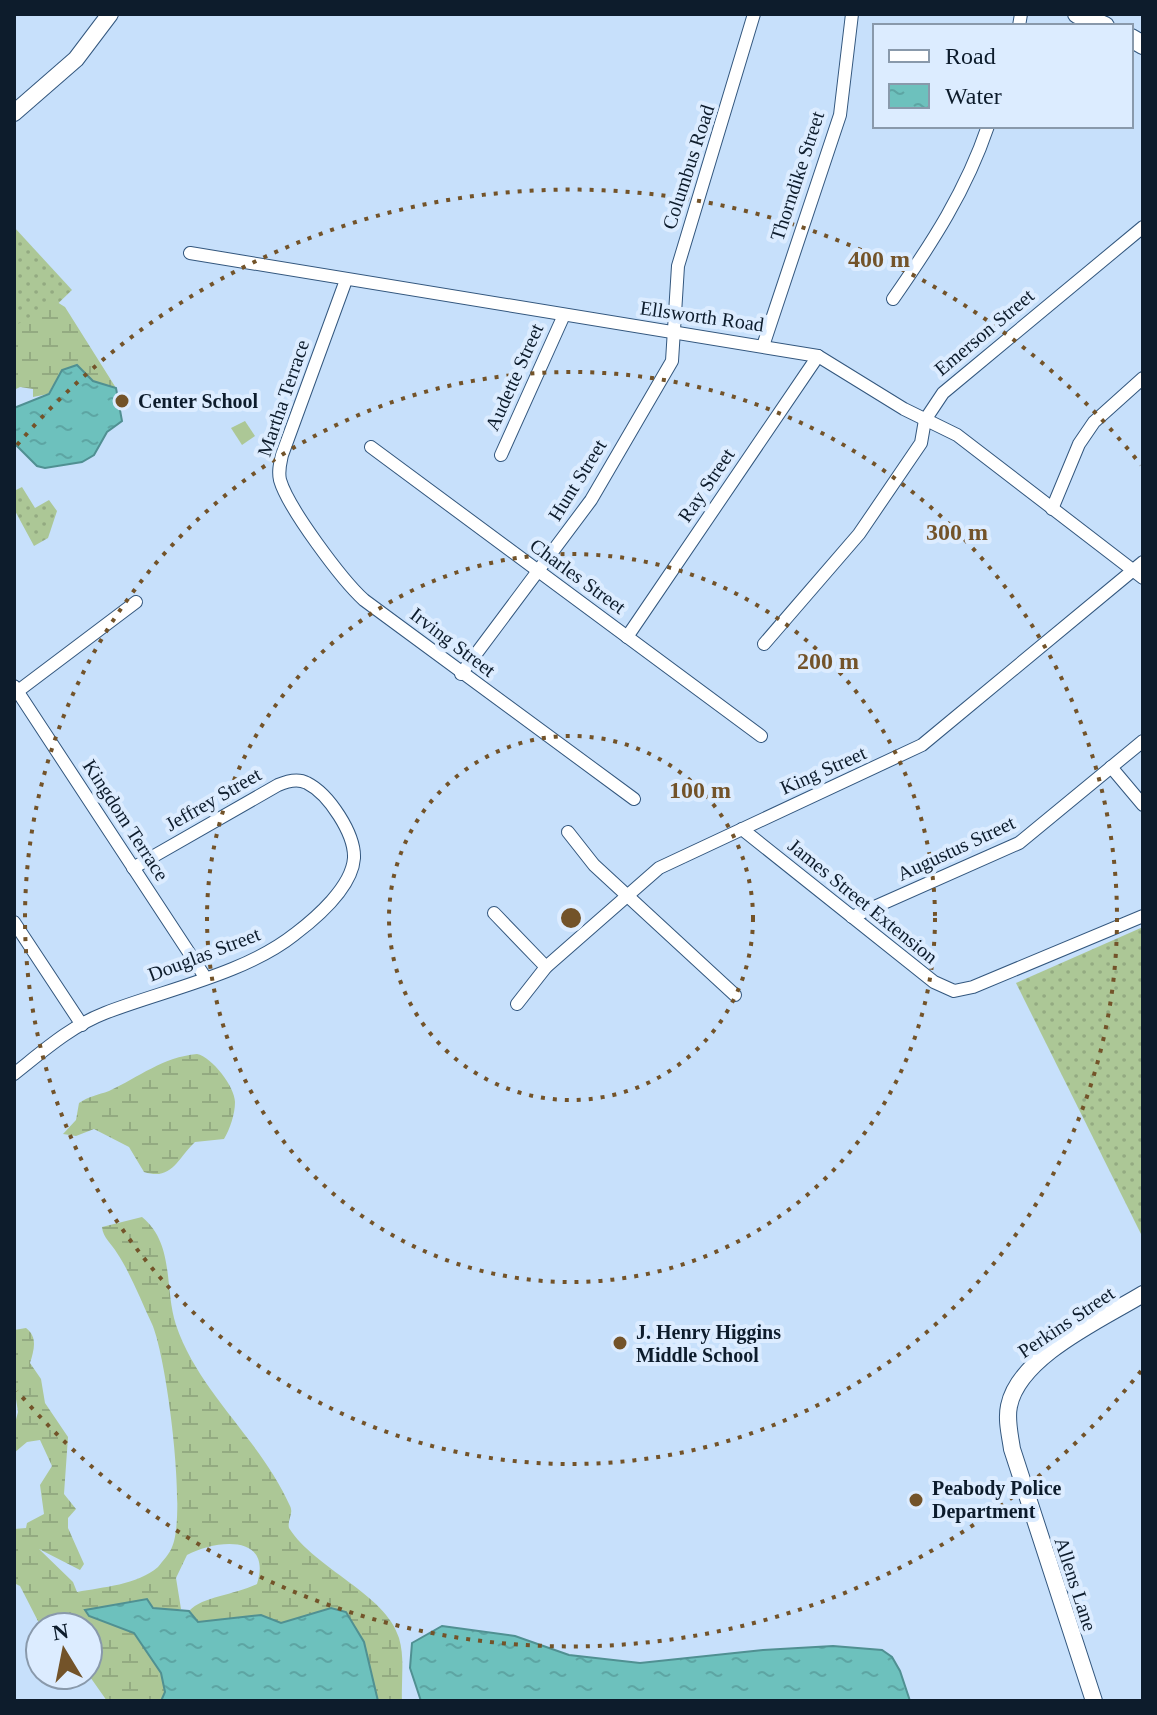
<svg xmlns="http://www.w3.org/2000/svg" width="1157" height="1715" font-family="Georgia,serif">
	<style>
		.grass { fill: url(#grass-dots) }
		.wetland { fill: url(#wetland-marsh) }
		.garden { fill: #acc796 }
		.water { fill: url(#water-ripples); stroke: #509092; stroke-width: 2 }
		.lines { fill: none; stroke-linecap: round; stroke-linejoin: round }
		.street-casing { stroke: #33577e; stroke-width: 14 }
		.secondary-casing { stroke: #33577e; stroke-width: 18 }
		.primary-casing { stroke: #33577e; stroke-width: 20 }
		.street { stroke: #fff; stroke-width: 12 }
		.secondary { stroke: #fff; stroke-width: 16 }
		.primary { stroke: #fff; stroke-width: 18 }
		.ring { fill: none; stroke: #735329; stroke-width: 4; stroke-dasharray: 4 8 }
		.poi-dot { fill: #735329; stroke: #dcecff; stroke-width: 3 }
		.labels { text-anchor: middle; stroke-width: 8; stroke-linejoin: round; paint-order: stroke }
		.street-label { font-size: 20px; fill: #0d1c2c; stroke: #dcecff }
		.poi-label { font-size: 20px; font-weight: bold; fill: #0d1c2c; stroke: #dcecff; text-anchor: start }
		.centre { fill: #735329; stroke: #dcecff; stroke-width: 4 }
		.ring-label { font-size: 24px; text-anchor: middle; font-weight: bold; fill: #735329; stroke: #dcecff; stroke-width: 8; stroke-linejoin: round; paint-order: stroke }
	</style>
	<defs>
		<pattern id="grass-dots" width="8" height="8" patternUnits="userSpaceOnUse" patternTransform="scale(2)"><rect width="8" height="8" fill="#acc796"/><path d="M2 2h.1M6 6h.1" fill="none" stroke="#93aa81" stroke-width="1.8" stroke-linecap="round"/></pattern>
		<pattern id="wetland-marsh" width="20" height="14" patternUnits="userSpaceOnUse" patternTransform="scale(2)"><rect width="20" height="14" fill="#acc796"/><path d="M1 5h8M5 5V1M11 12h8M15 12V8" fill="none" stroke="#93aa81"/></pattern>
		<pattern id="water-ripples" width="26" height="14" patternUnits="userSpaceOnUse" patternTransform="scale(2)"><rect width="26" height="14" fill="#6dc1bd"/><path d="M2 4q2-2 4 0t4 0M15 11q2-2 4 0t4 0" fill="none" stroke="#5da5a3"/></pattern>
	</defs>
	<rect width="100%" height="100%" fill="#c7e0fb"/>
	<!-- grass -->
	<g class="grass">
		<polygon points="14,227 72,290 14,346"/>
		<polygon points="22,487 35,508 49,500 57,511 48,538 34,546 14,509 14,491"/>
		<polygon points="1143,927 1143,1238 1016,983"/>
	</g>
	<!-- wetland -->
	<g class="wetland">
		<polygon points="57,302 65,307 116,388 93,382 77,365 62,370 48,394 33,397 33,389 20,387 14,390 14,331 18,324"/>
		<path d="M197 1054C212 1057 235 1087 235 1102 235 1114 230 1129 224 1139L195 1142C177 1159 172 1181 144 1172L129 1147 94 1129 76 1136 63 1134 76 1120 79 1103C89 1096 98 1095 109 1091 139 1077 163 1057 197 1054Z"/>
		<path d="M142 1217C175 1244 164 1288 176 1325 199 1393 261 1440 290 1506 294 1514 287 1519 289 1528 315 1569 386 1594 399 1638 405 1658 401 1680 402 1701H378L364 1642 313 1613 281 1623 261 1615 198 1622 189 1611C203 1596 235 1595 257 1584 273 1533 215 1540 187 1555L176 1578 181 1609 166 1612 153 1608 147 1599 85 1610 89 1616 134 1633 161 1673 165 1692 161 1701H107L88 1674V1627H41L20 1586 14 1583V1529L26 1528 27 1523 44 1514 40 1485 52 1466 40 1440 27 1442 14 1453V1427L18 1412 14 1386V1330L26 1328C38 1337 34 1350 30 1363L41 1379 45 1403 68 1437 64 1494 76 1509 68 1518V1528L84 1564 80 1570 39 1549 73 1582 77 1592C103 1587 137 1585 158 1567 162 1562 170 1553 172 1547 187 1515 167 1358 152 1324 141 1301 131 1274 117 1253 112 1244 103 1238 102 1227Z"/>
	</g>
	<!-- garden -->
	<polygon class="garden" points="245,421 255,436 242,445 231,428"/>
	<!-- water -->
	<g class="water">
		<polygon points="77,365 93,381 116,388 122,421 107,432 94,455 82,462 45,468 37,466 14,443 14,408 49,394 62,370"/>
		<polygon points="147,1599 153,1608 189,1611 198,1622 261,1615 281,1623 331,1608 346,1612 364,1642 378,1701 161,1701 165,1692 161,1673 134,1633 89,1616 85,1610"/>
		<polygon points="442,1626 515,1636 569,1655 640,1663 763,1650 833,1646 882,1650 892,1657 900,1671 910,1701 421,1701 410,1668 412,1643"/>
	</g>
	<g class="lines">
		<!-- street casing -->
		<g class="street-casing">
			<g id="street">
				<polyline points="1019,26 1021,14"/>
				<polyline points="190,253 818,356 904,409 957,435 1143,578"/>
				<path d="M346 280 282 455C280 464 278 471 280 480 288 508 342 580 364 600L634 799"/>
				<path d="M893 299C932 243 966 191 988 126"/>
				<polyline points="763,346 840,115 852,14"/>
				<polyline points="371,447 761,736"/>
				<polyline points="501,455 564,315"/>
				<polyline points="1052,509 1079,444 1094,422 1143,378"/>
				<polyline points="627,637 818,356"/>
				<polyline points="764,644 859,534 921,443 925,420 943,393 1143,227"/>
				<polyline points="461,674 591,500 672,361 678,266 754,14"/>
				<polyline points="14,686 205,977"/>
				<polyline points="18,691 136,602"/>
				<polyline points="1111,767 1143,805"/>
				<polyline points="742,829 934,982 954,991 973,987 1143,916"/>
				<polyline points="568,832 594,865 735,995"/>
				<polyline points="494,913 546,967"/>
				<polyline points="852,917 1019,843 1143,741"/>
				<polyline points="14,922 82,1025"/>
				<polyline points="517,1004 546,967 659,868 922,745 1143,562"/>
				<path d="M14 1074C42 1052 71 1026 105 1013 164 990 245 974 295 934 316 918 352 887 354 858 355 834 329 794 307 783 298 778 287 781 278 785L133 868"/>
			</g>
		</g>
		<!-- secondary casing -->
		<g class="secondary-casing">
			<g id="secondary">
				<polyline points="14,113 76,59 110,14"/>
				<path d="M1094 1701 1012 1449C1010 1435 1006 1420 1009 1406 1019 1356 1102 1319 1143 1294"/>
			</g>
		</g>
		<!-- primary casing -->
		<g class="primary-casing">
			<g id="primary">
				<polyline points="1077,14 1105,26"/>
				<polyline points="1131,38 1143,45"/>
			</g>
		</g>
		<!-- street -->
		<use href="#street" class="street"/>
		<!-- secondary -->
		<use href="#secondary" class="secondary"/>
		<!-- primary -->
		<use href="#primary" class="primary"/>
	</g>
	<!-- distance rings -->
	<g class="ring">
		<circle cx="571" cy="918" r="182"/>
		<circle cx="571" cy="918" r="364"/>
		<circle cx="571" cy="918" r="546"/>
		<path d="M1141 1371A728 728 0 0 1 17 1391M17 445A728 728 0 0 1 1141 465"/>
	</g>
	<!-- markers -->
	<g class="poi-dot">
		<circle cx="122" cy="401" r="8"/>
		<circle cx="620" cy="1343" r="8"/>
		<circle cx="916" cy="1500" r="8"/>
	</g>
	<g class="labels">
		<!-- street labels -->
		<g class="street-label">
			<text transform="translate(688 167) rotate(-72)" y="7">Columbus Road</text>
			<text transform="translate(797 176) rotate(-72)" y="7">Thorndike Street</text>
			<text transform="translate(702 316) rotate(8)" y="7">Ellsworth Road</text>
			<text transform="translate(984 332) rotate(-40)" y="7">Emerson Street</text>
			<text transform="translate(514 377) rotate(-66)" y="7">Audette Street</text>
			<text transform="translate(283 398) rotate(-71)" y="7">Martha Terrace</text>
			<text transform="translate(577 480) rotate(-58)" y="7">Hunt Street</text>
			<text transform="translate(706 485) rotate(-56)" y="7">Ray Street</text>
			<text transform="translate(578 576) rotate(36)" y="7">Charles Street</text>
			<text transform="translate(453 642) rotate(37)" y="7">Irving Street</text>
			<text transform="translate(823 770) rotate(-24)" y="7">King Street</text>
			<text transform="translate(213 799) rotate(-30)" y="7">Jeffrey Street</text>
			<text transform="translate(126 820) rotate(57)" y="7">Kingdom Terrace</text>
			<text transform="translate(956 848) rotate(-25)" y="7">Augustus Street</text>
			<text transform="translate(863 901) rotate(39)" y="7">James Street Extension</text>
			<text transform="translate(204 954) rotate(-21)" y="7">Douglas Street</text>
			<text transform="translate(1066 1322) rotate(-34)" y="7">Perkins Street</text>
			<text transform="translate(1076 1584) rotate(72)" y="7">Allens Lane</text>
		</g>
		<!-- poi labels -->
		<g class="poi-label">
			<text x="138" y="408">Center School</text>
			<text x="636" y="1339">J. Henry Higgins<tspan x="636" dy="23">Middle School</tspan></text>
			<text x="932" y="1495">Peabody Police<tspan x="932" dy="23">Department</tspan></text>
		</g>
	</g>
	<circle cx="571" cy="918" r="12" class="centre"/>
	<g class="ring-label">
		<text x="879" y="267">400 m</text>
		<text x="957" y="540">300 m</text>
		<text x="828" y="669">200 m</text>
		<text x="700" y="798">100 m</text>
	</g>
	<!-- border -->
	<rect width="1157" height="1715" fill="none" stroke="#0d1c2c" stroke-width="32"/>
	<!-- legend -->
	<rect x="873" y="24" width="260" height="104" fill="#dcecff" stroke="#8999ab" stroke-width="2"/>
	<rect x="889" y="50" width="40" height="12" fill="#ffffff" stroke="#8999ab" stroke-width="2"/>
	<text x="945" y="64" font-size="24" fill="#0d1c2c">Road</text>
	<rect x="889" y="84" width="40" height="24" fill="url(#water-ripples)" stroke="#8999ab" stroke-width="2"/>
	<text x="945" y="104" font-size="24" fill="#0d1c2c">Water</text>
	<!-- north arrow -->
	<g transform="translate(64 1651) rotate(350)"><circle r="38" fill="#dcecff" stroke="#8999ab" stroke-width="2"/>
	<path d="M0-6L14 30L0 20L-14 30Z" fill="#735329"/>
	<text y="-12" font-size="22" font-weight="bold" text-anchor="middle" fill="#0d1c2c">N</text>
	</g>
</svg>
